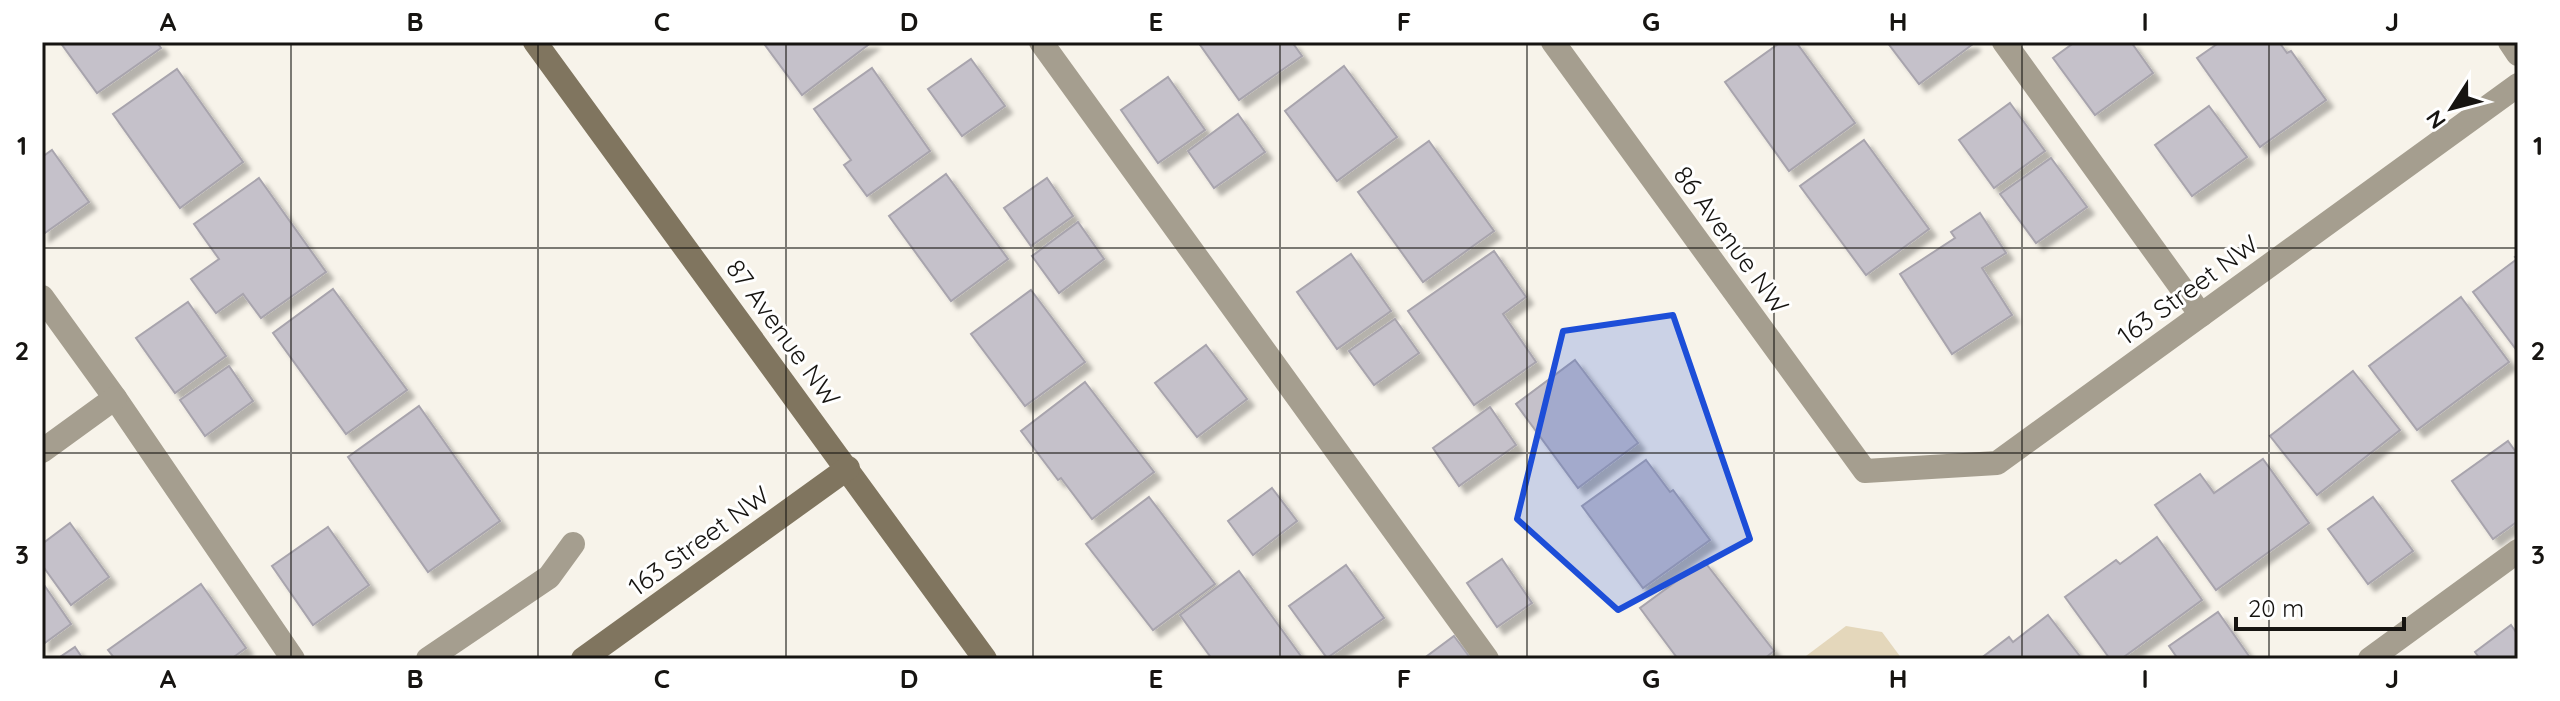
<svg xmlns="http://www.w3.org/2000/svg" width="2560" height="701" font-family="Quicksand,sans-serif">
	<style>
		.green { fill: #e4d7bb }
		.building { fill: #c5c1ca; stroke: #a8a4ad; stroke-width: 2; filter: url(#shadow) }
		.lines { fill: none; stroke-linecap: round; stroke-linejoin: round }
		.lane { stroke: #a59e8f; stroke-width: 24 }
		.street { stroke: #a59e8f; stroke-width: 24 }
		.secondary { stroke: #80755f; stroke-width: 24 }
		.marked { fill: #1d4ed8; fill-opacity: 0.2; stroke: #1d4ed8; stroke-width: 6; stroke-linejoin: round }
		.grid { fill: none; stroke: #161411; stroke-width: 2; stroke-opacity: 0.55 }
		.labels { text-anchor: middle; stroke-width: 6; stroke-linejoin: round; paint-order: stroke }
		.street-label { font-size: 26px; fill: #161411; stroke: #fff }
		.neatline { fill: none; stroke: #161411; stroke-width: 3 }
		.grid-label { font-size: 26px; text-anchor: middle; font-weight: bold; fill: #161411 }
	</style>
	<defs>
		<filter id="shadow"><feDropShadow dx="7" dy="7" stdDeviation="2" flood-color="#0004"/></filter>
	</defs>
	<rect width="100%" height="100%" fill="#f7f3ea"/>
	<!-- green -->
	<polygon class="green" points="1846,626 1882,632 1902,659 1802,659"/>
	<!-- building -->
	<g class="building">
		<polygon points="60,42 157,42 161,48 97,93"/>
		<polygon points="770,42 872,42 802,95 765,45"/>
		<polygon points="1198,42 1292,42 1302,56 1239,100"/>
		<polygon points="1781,42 1796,42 1855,123 1789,171 1725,82"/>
		<polygon points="1887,42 1972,42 1973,44 1919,84"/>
		<polygon points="2075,42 2131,42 2153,73 2095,115 2053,58"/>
		<polygon points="2220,42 2279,42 2287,53 2291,51 2326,100 2260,147 2197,58"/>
		<polygon points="971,59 1005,106 962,136 928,89"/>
		<polygon points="1344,66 1397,137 1337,181 1285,111"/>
		<polygon points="872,68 930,151 867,196 844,165 851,160 814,109"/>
		<polygon points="177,69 243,162 180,208 113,114"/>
		<polygon points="1168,77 1205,130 1158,163 1121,110"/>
		<polygon points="2010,103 2045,151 1994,188 1959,140"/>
		<polygon points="2209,106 2247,157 2192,196 2155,145"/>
		<polygon points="1238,114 1265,152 1214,188 1188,151"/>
		<polygon points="1864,140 1929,229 1866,275 1800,186"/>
		<polygon points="1429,141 1494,231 1423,282 1358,192"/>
		<polygon points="52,150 89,202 42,235 42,157"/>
		<polygon points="2051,158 2087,207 2036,243 2000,194"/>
		<polygon points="946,174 1008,259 951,301 889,216"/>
		<polygon points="259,178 326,272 261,318 243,294 216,313 191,279 219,259 194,224"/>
		<polygon points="1047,178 1073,216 1031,246 1004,208"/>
		<polygon points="1980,213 2006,253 1982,268 2012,315 1952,354 1900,274 1955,238 1951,232"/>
		<polygon points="1078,222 1104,259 1059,293 1032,256"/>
		<polygon points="1494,251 1526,297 1503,314 1536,362 1474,405 1408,311"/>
		<polygon points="1351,254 1391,311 1337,349 1297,292"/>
		<polygon points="2518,255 2518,352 2473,292 2517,259 2515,257"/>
		<polygon points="333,289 407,390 346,434 273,333"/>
		<polygon points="1031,290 1085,362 1025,406 971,334"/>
		<polygon points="2461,297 2509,362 2417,430 2369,366"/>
		<polygon points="188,302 226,356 175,393 136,338"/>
		<polygon points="1395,319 1419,353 1374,385 1349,351"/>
		<polygon points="1206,345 1247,399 1197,437 1155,383"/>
		<polygon points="1575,360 1638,443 1578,488 1516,404"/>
		<polygon points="229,366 253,401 205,436 180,400"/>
		<polygon points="2353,371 2400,430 2317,495 2270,436"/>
		<polygon points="1085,382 1154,472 1092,519 1061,478 1058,480 1021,431"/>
		<polygon points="419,406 500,521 428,572 348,457"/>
		<polygon points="1490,407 1516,445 1459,486 1433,448"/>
		<polygon points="2508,441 2518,455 2518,521 2493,539 2452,481"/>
		<polygon points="2263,459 2309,523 2216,590 2155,505 2200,474 2214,493"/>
		<polygon points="1646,460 1670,492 1673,490 1710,540 1643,588 1582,506"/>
		<polygon points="1272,488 1297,521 1253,555 1228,521"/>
		<polygon points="1149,497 1215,584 1153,630 1086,544"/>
		<polygon points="2373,497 2413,551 2368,584 2328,529"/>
		<polygon points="70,523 109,577 71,605 42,565 42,544"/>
		<polygon points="328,527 369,585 313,625 272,566"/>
		<polygon points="2157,537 2202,600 2121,659 2110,659 2065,597 2116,560 2120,564"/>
		<polygon points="1502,559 1532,603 1497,627 1467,583"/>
		<polygon points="1704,561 1774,651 1764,659 1678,659 1640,608"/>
		<polygon points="1346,565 1384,618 1327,658 1289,606"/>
		<polygon points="1239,571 1303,659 1212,659 1180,615"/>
		<polygon points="42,582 71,624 42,645"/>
		<polygon points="201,584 246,648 231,659 115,659 108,650"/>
		<polygon points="2218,612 2251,659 2178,659 2169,646"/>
		<polygon points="2048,615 2082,659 1980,659 2009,637 2013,642"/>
		<polygon points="2511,625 2518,635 2518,659 2480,659 2475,652"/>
		<polygon points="1454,636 1471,659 1423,659"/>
		<polygon points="75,647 83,659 57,659"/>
	</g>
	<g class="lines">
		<!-- lane -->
		<g class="lane">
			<polyline points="1041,42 1487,659"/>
			<polyline points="2004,42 2201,315"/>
			<polyline points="42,297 115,398 293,659"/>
			<polyline points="42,451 115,398"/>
			<polyline points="2370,659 2518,551"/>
		</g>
		<!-- street -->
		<g class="street">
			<polyline points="1553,42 1865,471 1997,463 2518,85"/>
			<polyline points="2510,42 2518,54"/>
			<polyline points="428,659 549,577 573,544"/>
		</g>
		<!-- secondary -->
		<g class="secondary">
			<polyline points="535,42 985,659"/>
			<polyline points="583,659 848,468"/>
		</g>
	</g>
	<!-- marked area -->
	<path class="marked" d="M1673 315 1750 539 1618 610 1517 519 1563 331Z"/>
	<!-- grid -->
	<path class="grid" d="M291 42V659M538 42V659M786 42V659M1033 42V659M1280 42V659M1527 42V659M1774 42V659M2022 42V659M2269 42V659M42 248H2518M42 453H2518"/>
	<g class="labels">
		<!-- street labels -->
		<g class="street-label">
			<text transform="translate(1731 240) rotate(54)" y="9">86 Avenue NW</text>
			<text transform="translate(2188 290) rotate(-36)" y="9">163 Street NW</text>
			<text transform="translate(783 333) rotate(54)" y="9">87 Avenue NW</text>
			<text transform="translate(699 541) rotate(-36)" y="9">163 Street NW</text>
		</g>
	</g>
	<!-- border -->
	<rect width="2560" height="701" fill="none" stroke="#ffffff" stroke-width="88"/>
	<!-- north arrow -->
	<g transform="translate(2452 108) rotate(234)" stroke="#ffffff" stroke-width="6" paint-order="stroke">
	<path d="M0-6L14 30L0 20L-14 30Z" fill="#161411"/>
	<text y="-12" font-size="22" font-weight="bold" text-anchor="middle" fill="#161411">N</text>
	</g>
	<!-- scale -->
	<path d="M2236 617v12h168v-12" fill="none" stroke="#161411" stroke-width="4"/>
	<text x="2248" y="617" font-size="24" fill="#161411" stroke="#ffffff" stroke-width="6" paint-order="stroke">20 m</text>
	<rect x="44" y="44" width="2472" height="613" class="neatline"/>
	<g class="grid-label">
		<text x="168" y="31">A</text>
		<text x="415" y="31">B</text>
		<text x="662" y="31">C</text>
		<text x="909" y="31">D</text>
		<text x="1156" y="31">E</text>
		<text x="1404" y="31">F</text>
		<text x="1651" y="31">G</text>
		<text x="1898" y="31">H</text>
		<text x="2145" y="31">I</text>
		<text x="2392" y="31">J</text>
		<text x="22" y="155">1</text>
		<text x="2538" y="155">1</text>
		<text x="22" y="360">2</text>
		<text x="2538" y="360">2</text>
		<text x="22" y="564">3</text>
		<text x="2538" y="564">3</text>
		<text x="168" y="688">A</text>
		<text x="415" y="688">B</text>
		<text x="662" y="688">C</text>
		<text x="909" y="688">D</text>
		<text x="1156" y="688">E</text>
		<text x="1404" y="688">F</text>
		<text x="1651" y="688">G</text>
		<text x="1898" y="688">H</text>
		<text x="2145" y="688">I</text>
		<text x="2392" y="688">J</text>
	</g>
</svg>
